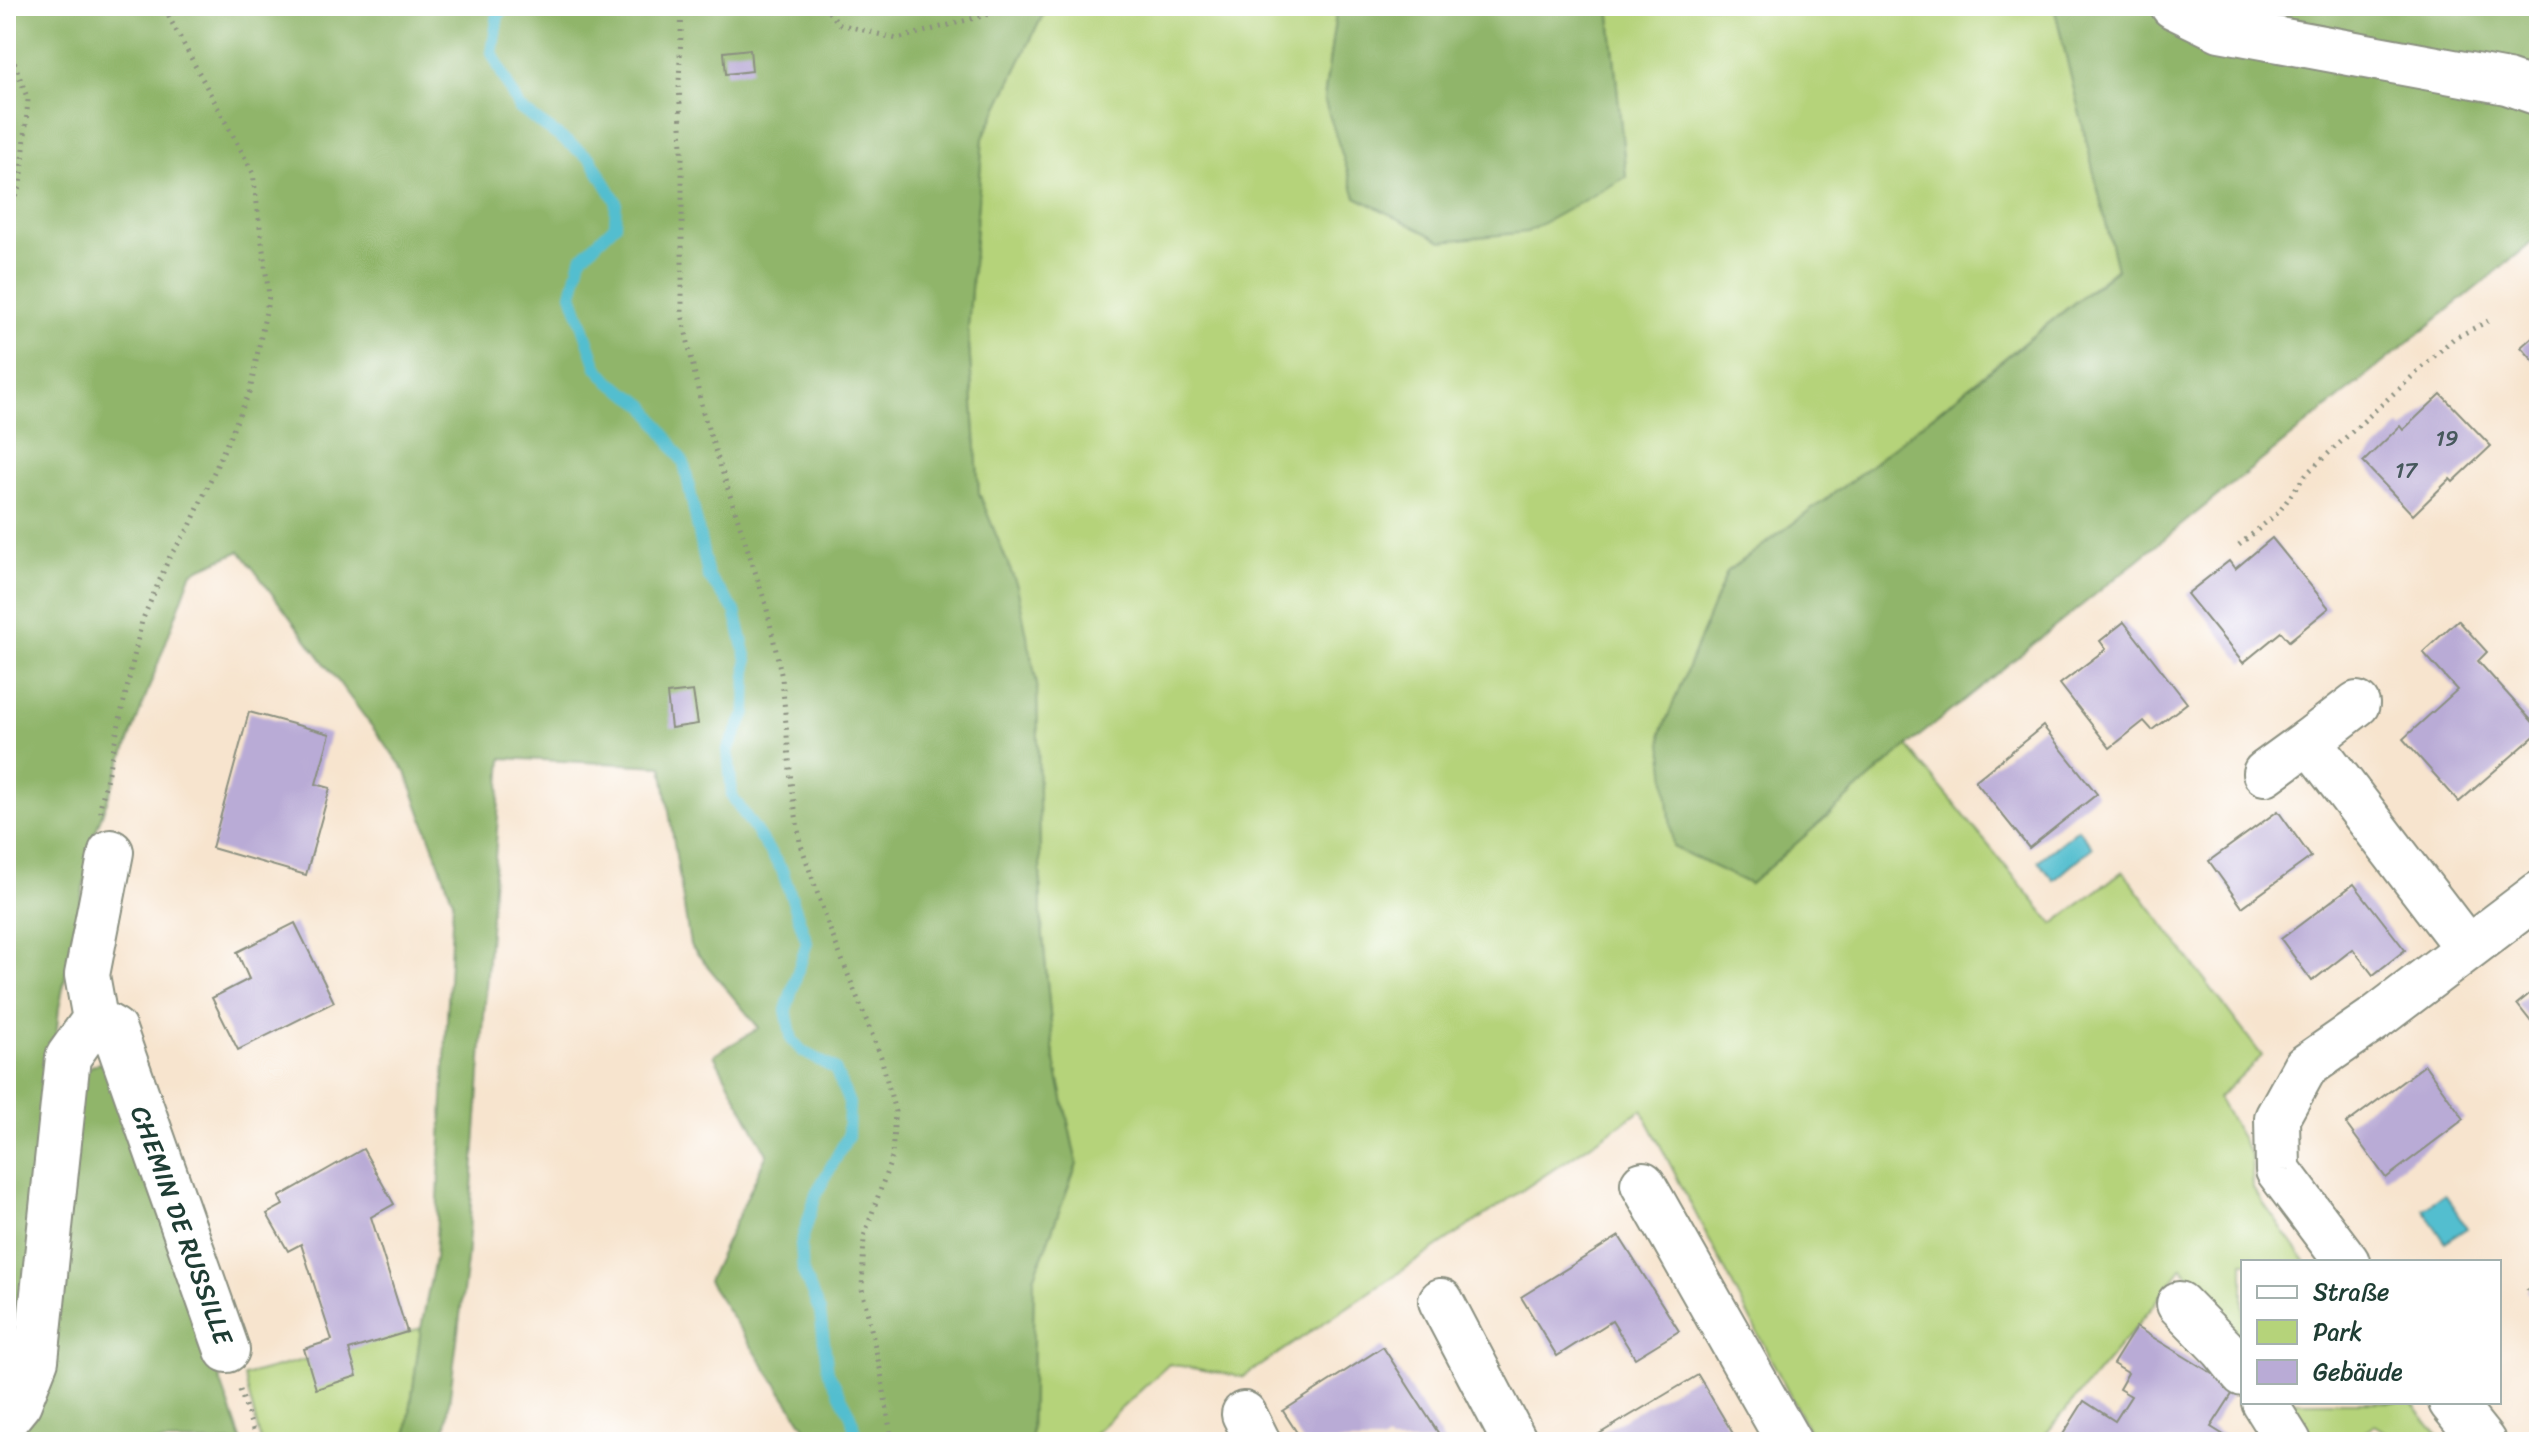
<svg xmlns="http://www.w3.org/2000/svg" width="2545" height="1448" font-family="Sriracha,sans-serif">
	<style>
		.green { fill: #b5d37a; stroke: #6a8857; stroke-width: 2 }
		.forest { fill: #90b56a; stroke: #58794f; stroke-width: 2 }
		.water { fill: #53becf; stroke: #397e82; stroke-width: 2 }
		.lines { fill: none; stroke-linecap: round; stroke-linejoin: round }
		.stream { stroke: #53becf; stroke-width: 12 }
		.building { fill: #b9abd6 }
		.minor-casing { stroke: #8b9081; stroke-width: 48 }
		.path { stroke: #8b9081; stroke-width: 5; stroke-dasharray: 2 6; stroke-linecap: butt }
		.minor { stroke: #fff; stroke-width: 44 }
		.labels { text-anchor: middle; stroke-width: 7; stroke-linejoin: round; paint-order: stroke }
		.number-label { font-size: 22px; fill: #46585c }
		.street-label { font-size: 26px; fill: #1f3d34; stroke: #fff }
	</style>
	<rect width="100%" height="100%" fill="#fff"/>
	<filter id="ink" filterUnits="userSpaceOnUse"><feTurbulence type="fractalNoise" baseFrequency=".0125" numOctaves="2"/><feDisplacementMap in="SourceGraphic" scale="16" xChannelSelector="R" yChannelSelector="G"/><feConvolveMatrix kernelMatrix="1 2 1 2 8 2 1 2 1" color-interpolation-filters="sRGB"/></filter>
	<filter id="wash" filterUnits="userSpaceOnUse"><feTurbulence type="fractalNoise" baseFrequency=".006" numOctaves="4" result="noise"/><feDisplacementMap in="SourceGraphic" scale="32" xChannelSelector="R" yChannelSelector="G"/><feGaussianBlur stdDeviation="1.8" result="paint"/><feColorMatrix in="noise" values="0 0 0 0 0 0 0 0 0 0 0 0 0 0 0 0 0 1.4 0 .05"/><feComposite in="paint" operator="in"/></filter>
	<g filter="url(#wash)">
		<rect width="100%" height="100%" fill="#f7e4ce"/>
		<!-- green -->
		<g class="green">
			<polygon points="1047,6 1337,6 1324,99 1626,177 1609,6 2054,6 2117,268 1856,477 1727,572 1750,884 1907,746 2053,924 2123,871 2262,1056 2218,1098 2251,1155 2253,1189 2306,1262 2243,1262 2243,1352 2182,1267 2151,1309 2039,1442 1814,1442 1642,1110 1243,1377 1169,1364 1085,1442 1031,1442 1034,1278 1077,1164 1054,1057 1041,914 1037,684 979,493 968,328 983,138"/>
			<polygon points="421,1328 406,1442 261,1442 244,1376"/>
			<polygon points="2278,1402 2411,1402 2443,1442 2394,1442 2387,1433 2374,1425 2351,1442 2306,1442"/>
		</g>
		<!-- forest -->
		<g class="forest">
			<polygon points="6,6 1047,6 983,138 968,328 979,493 1017,586 1037,684 1041,914 1054,1057 1077,1164 1034,1278 1031,1442 815,1442 708,1281 767,1154 714,1055 759,1028 690,945 662,766 502,758 467,1261 444,1442 406,1442 421,1328 435,1258 453,901 406,772 240,551 192,572 94,836 59,1008 50,1100 81,1071 98,1063 110,1066 242,1442 6,1442"/>
			<polygon points="1337,6 1609,6 1626,177 1527,232 1442,241 1356,197 1324,99"/>
			<polygon points="2054,6 2539,6 2539,237 1907,746 1750,884 1673,847 1661,733 1727,572 1856,477 2117,269"/>
		</g>
		<!-- water -->
		<g class="water">
			<polygon points="2078,829 2093,847 2054,880 2038,861"/>
			<polygon points="2445,1194 2467,1228 2445,1242 2423,1209"/>
		</g>
		<g class="lines">
			<!-- stream -->
			<polyline class="stream" points="507,6 498,15 492,53 519,108 591,159 616,201 615,225 581,258 572,294 597,367 610,382 645,405 684,463 708,576 735,611 747,660 746,713 728,750 732,796 782,870 807,942 786,1010 792,1040 802,1051 835,1069 849,1103 848,1136 816,1194 801,1244 803,1272 820,1312 828,1372 851,1415 857,1442"/>
		</g>
		<g id="blocks">
			<!-- building -->
			<g class="building">
				<polygon points="750,49 752,71 726,74 724,52"/>
				<polygon points="2539,331 2539,367 2521,347"/>
				<polygon points="2441,394 2491,446 2453,482 2450,479 2413,515 2363,462 2400,426 2403,430"/>
				<polygon points="2272,538 2329,608 2289,641 2281,632 2243,663 2187,594 2229,561 2235,569"/>
				<polygon points="2458,620 2487,652 2478,661 2539,729 2539,732 2459,802 2403,739 2457,690 2423,652"/>
				<polygon points="2124,622 2187,703 2152,730 2144,721 2110,748 2060,684 2106,649 2100,641"/>
				<polygon points="693,691 698,724 671,728 667,694"/>
				<polygon points="249,712 330,734 316,784 330,788 306,875 212,848"/>
				<polygon points="2043,726 2097,794 2029,848 1975,781"/>
				<polygon points="2278,811 2311,857 2242,907 2209,861"/>
				<polygon points="2354,884 2405,950 2373,975 2353,949 2312,981 2281,939"/>
				<polygon points="295,923 334,1002 238,1050 212,998 249,979 237,952"/>
				<polygon points="2539,986 2539,1032 2517,1004"/>
				<polygon points="2425,1065 2464,1119 2386,1178 2346,1124"/>
				<polygon points="363,1149 394,1204 371,1217 407,1332 349,1350 357,1376 316,1389 304,1349 332,1340 301,1244 288,1251 267,1214 283,1205 279,1197"/>
				<polygon points="1619,1236 1679,1331 1635,1358 1612,1321 1557,1356 1521,1297"/>
				<polygon points="2539,1282 2539,1307 2527,1290"/>
				<polygon points="2136,1327 2236,1388 2211,1427 2235,1442 2071,1442 2062,1436 2084,1401 2115,1421 2131,1396 2119,1389 2128,1373 2113,1364"/>
				<polygon points="1383,1347 1444,1442 1390,1442 1387,1439 1383,1442 1303,1442 1283,1411"/>
				<polygon points="1698,1375 1738,1442 1604,1442 1599,1434"/>
			</g>
		</g>
	</g>
	<g filter="url(#ink)">
		<use href="#blocks" fill-opacity="0" stroke="#8b9081" stroke-width="2"/>
		<g class="lines">
			<!-- minor casing -->
			<g class="minor-casing">
				<g id="minor">
					<polyline points="2173,6 2220,29 2507,82 2539,93"/>
					<polyline points="2309,741 2357,704"/>
					<polyline points="2265,773 2309,741 2467,948"/>
					<polyline points="95,1019 114,1030 227,1350"/>
					<polyline points="1643,1184 1789,1442"/>
					<polyline points="2347,1262 2278,1170 2277,1118 2305,1067 2373,1020 2539,894"/>
					<polyline points="1441,1301 1515,1442"/>
					<polyline points="2179,1304 2223,1349 2243,1374"/>
					<polyline points="2264,1402 2289,1442"/>
					<polyline points="2451,1402 2483,1442"/>
					<polyline points="1244,1414 1258,1442"/>
					<polyline points="6,1419 19,1403 36,1360 68,1057 95,1019 87,975 111,852"/>
				</g>
			</g>
			<!-- path -->
			<g class="path">
				<polyline points="682,6 679,83 682,147 682,314 703,413 766,605 782,678 791,782 800,842 829,927 881,1057 895,1112 892,1157 864,1236 862,1289 881,1373 892,1442"/>
				<polyline points="823,6 840,24 897,39 993,13 998,6"/>
				<polyline points="6,40 28,100 21,185 6,216"/>
				<polyline points="2239,545 2279,512 2306,474 2453,339 2488,321"/>
				<polyline points="101,812 100,808 142,621 170,556 190,526 250,391 269,296 253,173 163,6"/>
				<polyline points="240,1390 257,1442"/>
			</g>
			<!-- minor -->
			<use href="#minor" class="minor"/>
		</g>
	</g>
	<g class="labels">
		<!-- number labels -->
		<g class="number-label">
			<text x="2447" y="446">19</text>
			<text x="2406" y="478">17</text>
		</g>
		<!-- street labels -->
		<g class="street-label">
			<text transform="translate(182 1225) rotate(70)" y="9">CHEMIN DE RUSSILLE</text>
		</g>
	</g>
	<!-- margin -->
	<rect width="2545" height="1448" fill="none" stroke="#fff" stroke-width="32"/>
	<!-- legend -->
	<rect x="2241" y="1260" width="260" height="144" fill="#ffffff" stroke="#a5b1ae" stroke-width="2"/>
	<rect x="2257" y="1286" width="40" height="12" fill="#ffffff" stroke="#a5b1ae" stroke-width="2"/>
	<text x="2313" y="1300" font-size="24" fill="#1f3d34">Straße</text>
	<rect x="2257" y="1320" width="40" height="24" fill="#b5d37a" stroke="#a5b1ae" stroke-width="2"/>
	<text x="2313" y="1340" font-size="24" fill="#1f3d34">Park</text>
	<rect x="2257" y="1360" width="40" height="24" fill="#b9abd6" stroke="#a5b1ae" stroke-width="2"/>
	<text x="2313" y="1380" font-size="24" fill="#1f3d34">Gebäude</text>
</svg>
